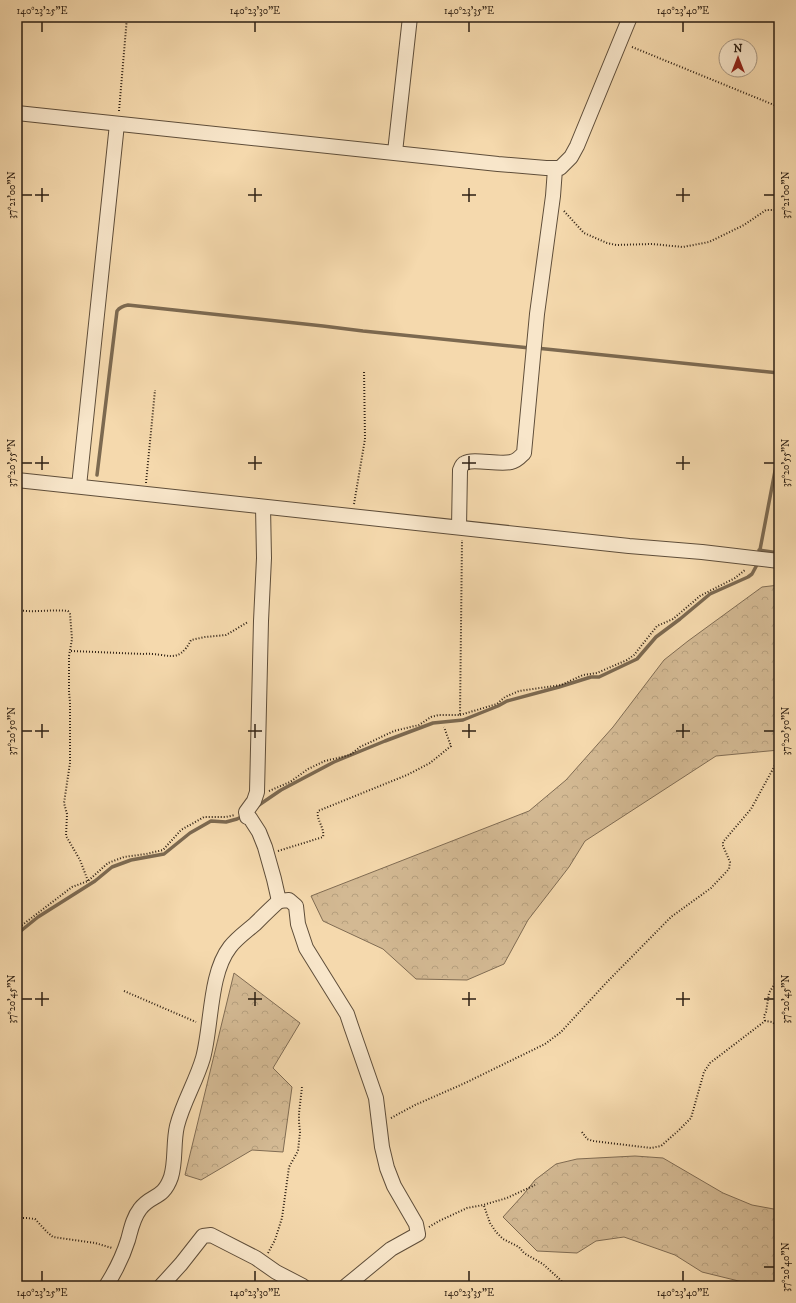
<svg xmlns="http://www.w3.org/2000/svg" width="796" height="1303" font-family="'IM FELL DW Pica',serif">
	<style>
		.forest { fill: url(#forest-crowns); stroke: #806c53 }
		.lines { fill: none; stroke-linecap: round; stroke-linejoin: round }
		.stream { stroke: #7c6950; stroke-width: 3.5 }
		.street-casing { stroke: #5f4e3a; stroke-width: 16 }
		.path { stroke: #2d1f13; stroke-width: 2; stroke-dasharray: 1 2; stroke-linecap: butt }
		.street { stroke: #f8e6ca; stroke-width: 14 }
		.ticks { fill: none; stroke: #2d1f13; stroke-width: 1.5 }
		.neatline { fill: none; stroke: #2d1f13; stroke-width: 1.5 }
		.ticks-label { font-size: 10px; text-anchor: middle; fill: #2d1f13 }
	</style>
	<defs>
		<pattern id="forest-crowns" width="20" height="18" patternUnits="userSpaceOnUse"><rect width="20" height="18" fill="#d3b993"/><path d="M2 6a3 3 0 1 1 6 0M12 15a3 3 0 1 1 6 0" fill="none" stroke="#b59f7e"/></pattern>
	</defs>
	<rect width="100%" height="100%" fill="#f5d9ad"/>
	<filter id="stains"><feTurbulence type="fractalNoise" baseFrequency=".005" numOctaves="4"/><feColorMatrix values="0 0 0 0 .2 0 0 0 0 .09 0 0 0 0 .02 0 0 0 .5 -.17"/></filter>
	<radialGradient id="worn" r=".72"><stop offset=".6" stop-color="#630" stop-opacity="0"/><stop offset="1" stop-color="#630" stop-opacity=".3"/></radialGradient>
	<!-- forest -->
	<g class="forest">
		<polygon points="779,585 779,750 716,756 585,841 569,867 528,920 504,964 467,980 416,979 383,949 323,921 311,896 529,811 566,780 613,727 664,660 688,641 762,587"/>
		<polygon points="234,973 300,1023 273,1068 292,1087 283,1152 252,1150 201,1180 185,1175"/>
		<polygon points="635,1156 663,1158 723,1193 752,1205 779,1210 779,1286 759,1286 702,1272 675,1255 624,1237 596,1241 577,1253 537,1251 503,1217 523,1195 535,1180 556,1164 577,1159"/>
	</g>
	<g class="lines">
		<!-- stream -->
		<g class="stream">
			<polyline points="536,348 779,373"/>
			<path d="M97 475 117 311C120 307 123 306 128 305L323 326 363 331 530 348"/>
			<polyline points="759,550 779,553"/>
			<polyline points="759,555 779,450"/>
			<polyline points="256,807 281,790 334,762 385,741 433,723 463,720 498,706 507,701 559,687 591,677 599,677 637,659 656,637 680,619 710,594 748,577 752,574 759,561"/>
			<polyline points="17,934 38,917 95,881 112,867 131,860 164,854 190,833 211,821 226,822 237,819 243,816"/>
		</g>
		<!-- street casing -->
		<g class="street-casing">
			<g id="street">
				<polyline points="17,113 498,164 546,168 560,168 571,157 577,146 630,17"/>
				<polyline points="395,152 410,17"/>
				<polyline points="17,480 629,546 702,552 779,561"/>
				<polyline points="79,486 117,124"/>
				<polyline points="263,507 264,558 261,621 257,792 254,801 246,812 247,817 250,818 259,832 265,847 274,879 279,901 289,900 296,906 298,924 306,948 347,1014 351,1026 376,1098 382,1147 387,1168 394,1186 416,1224 418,1234 391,1249 346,1286"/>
				<path d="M459 527 460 470C461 467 462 464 465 463 473 458 499 465 511 462 517 461 520 457 524 453L537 314 553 196 555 169"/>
				<path d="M106 1286C115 1272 123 1256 128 1240 131 1229 133 1218 140 1209 151 1194 163 1200 171 1177 176 1161 173 1143 177 1126 183 1102 196 1082 203 1058 212 1025 209 974 230 947 237 938 247 931 255 924 263 916 271 908 279 901"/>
				<polyline points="161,1286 181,1264 203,1236 211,1235 256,1258 276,1272 303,1286"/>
			</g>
		</g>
		<!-- path -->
		<g class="path">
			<polyline points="632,47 779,107"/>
			<polyline points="119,111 127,17"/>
			<polyline points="564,211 584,233 607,243 616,245 652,244 683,247 709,242 744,225 766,210 779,210"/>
			<polyline points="146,483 155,390"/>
			<polyline points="354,504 365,439 364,370"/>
			<path d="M17 610C34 613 51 609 68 611L70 614 72 639 69 656V692L70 702V763L64 803 67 814 66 836 80 860 88 881"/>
			<path d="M71 651 144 654C166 652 178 666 191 640L205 637 226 635 248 622"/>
			<polyline points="460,715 497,704 505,697 519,691 561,685 583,675 597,673 627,660 634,655 657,626 673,619 700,596 735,578 745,570"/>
			<polyline points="269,791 290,782 308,769 325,761 350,755 360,747 394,731 419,725 431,717 439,715 460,715 462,540"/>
			<path d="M278 851 323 837C325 828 316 820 318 811L407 775 430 763 451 746 444 727"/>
			<polyline points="17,929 72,887 88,881 108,863 124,857 146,854 163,850 181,830 204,817 226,817 235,815"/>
			<polyline points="124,991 196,1022"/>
			<polyline points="765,1021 764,1016 766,1012 769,993 779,977"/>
			<polyline points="391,1118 415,1105 463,1084 545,1044 561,1032 606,983 671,917 711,888 729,869 730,862 723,846 723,842 751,809 779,758"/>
			<polyline points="582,1132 587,1139 593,1141 651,1148 661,1146 678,1131 691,1118 704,1072 710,1063 765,1021 772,1022 779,1027"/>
			<polyline points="484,1206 490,1223 496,1232 503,1239 519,1247 524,1253 543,1264 567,1286"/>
			<polyline points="17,1218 27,1218 35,1219 47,1232 53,1237 95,1243 112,1248"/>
			<polyline points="429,1227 439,1221 467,1208 483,1205 507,1198 535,1185"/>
			<polyline points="268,1253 275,1240 282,1218 289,1167 298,1151 300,1132 299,1122 299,1113 302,1087"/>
		</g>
		<!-- street -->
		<use href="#street" class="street"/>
	</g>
	<!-- ticks -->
	<path class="ticks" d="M42 22V32M255 22V32M469 22V32M683 22V32M42 188V202M255 188V202M469 188V202M683 188V202M22 195H32M35 195H49M248 195H262M462 195H476M676 195H690M764 195H774M42 456V470M255 456V470M469 456V470M683 456V470M22 463H32M35 463H49M248 463H262M462 463H476M676 463H690M764 463H774M42 724V738M255 724V738M469 724V738M683 724V738M22 731H32M35 731H49M248 731H262M462 731H476M676 731H690M764 731H774M42 992V1006M255 992V1006M469 992V1006M683 992V1006M22 999H32M35 999H49M248 999H262M462 999H476M676 999H690M764 999H774M764 1267H774M42 1271V1281M255 1271V1281M469 1271V1281M683 1271V1281"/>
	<!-- margin -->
	<rect width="796" height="1303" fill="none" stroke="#f5d9ad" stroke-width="44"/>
	<!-- north arrow -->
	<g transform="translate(738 58)"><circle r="19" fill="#f8e6ca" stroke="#a79681"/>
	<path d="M0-3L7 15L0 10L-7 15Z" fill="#8f2418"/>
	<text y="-6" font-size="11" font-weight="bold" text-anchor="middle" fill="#2d1f13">N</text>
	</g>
	<rect x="22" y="22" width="752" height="1259" class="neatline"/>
	<g class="ticks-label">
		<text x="42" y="14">140°23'25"E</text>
		<text x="255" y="14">140°23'30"E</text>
		<text x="469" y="14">140°23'35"E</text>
		<text x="683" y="14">140°23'40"E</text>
		<text transform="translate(11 195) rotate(-90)" y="4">37°21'00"N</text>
		<text transform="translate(785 195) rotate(-90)" y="4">37°21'00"N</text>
		<text transform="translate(11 463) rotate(-90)" y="4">37°20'55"N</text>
		<text transform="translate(785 463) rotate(-90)" y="4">37°20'55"N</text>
		<text transform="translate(11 731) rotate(-90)" y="4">37°20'50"N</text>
		<text transform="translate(785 731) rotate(-90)" y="4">37°20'50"N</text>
		<text transform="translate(11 999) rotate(-90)" y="4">37°20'45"N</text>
		<text transform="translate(785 999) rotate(-90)" y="4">37°20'45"N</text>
		<text transform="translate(785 1267) rotate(-90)" y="4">37°20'40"N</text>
		<text x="42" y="1296">140°23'25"E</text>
		<text x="255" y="1296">140°23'30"E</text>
		<text x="469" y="1296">140°23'35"E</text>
		<text x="683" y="1296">140°23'40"E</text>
	</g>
	<rect width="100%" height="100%" filter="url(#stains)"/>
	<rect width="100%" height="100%" fill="url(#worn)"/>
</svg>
